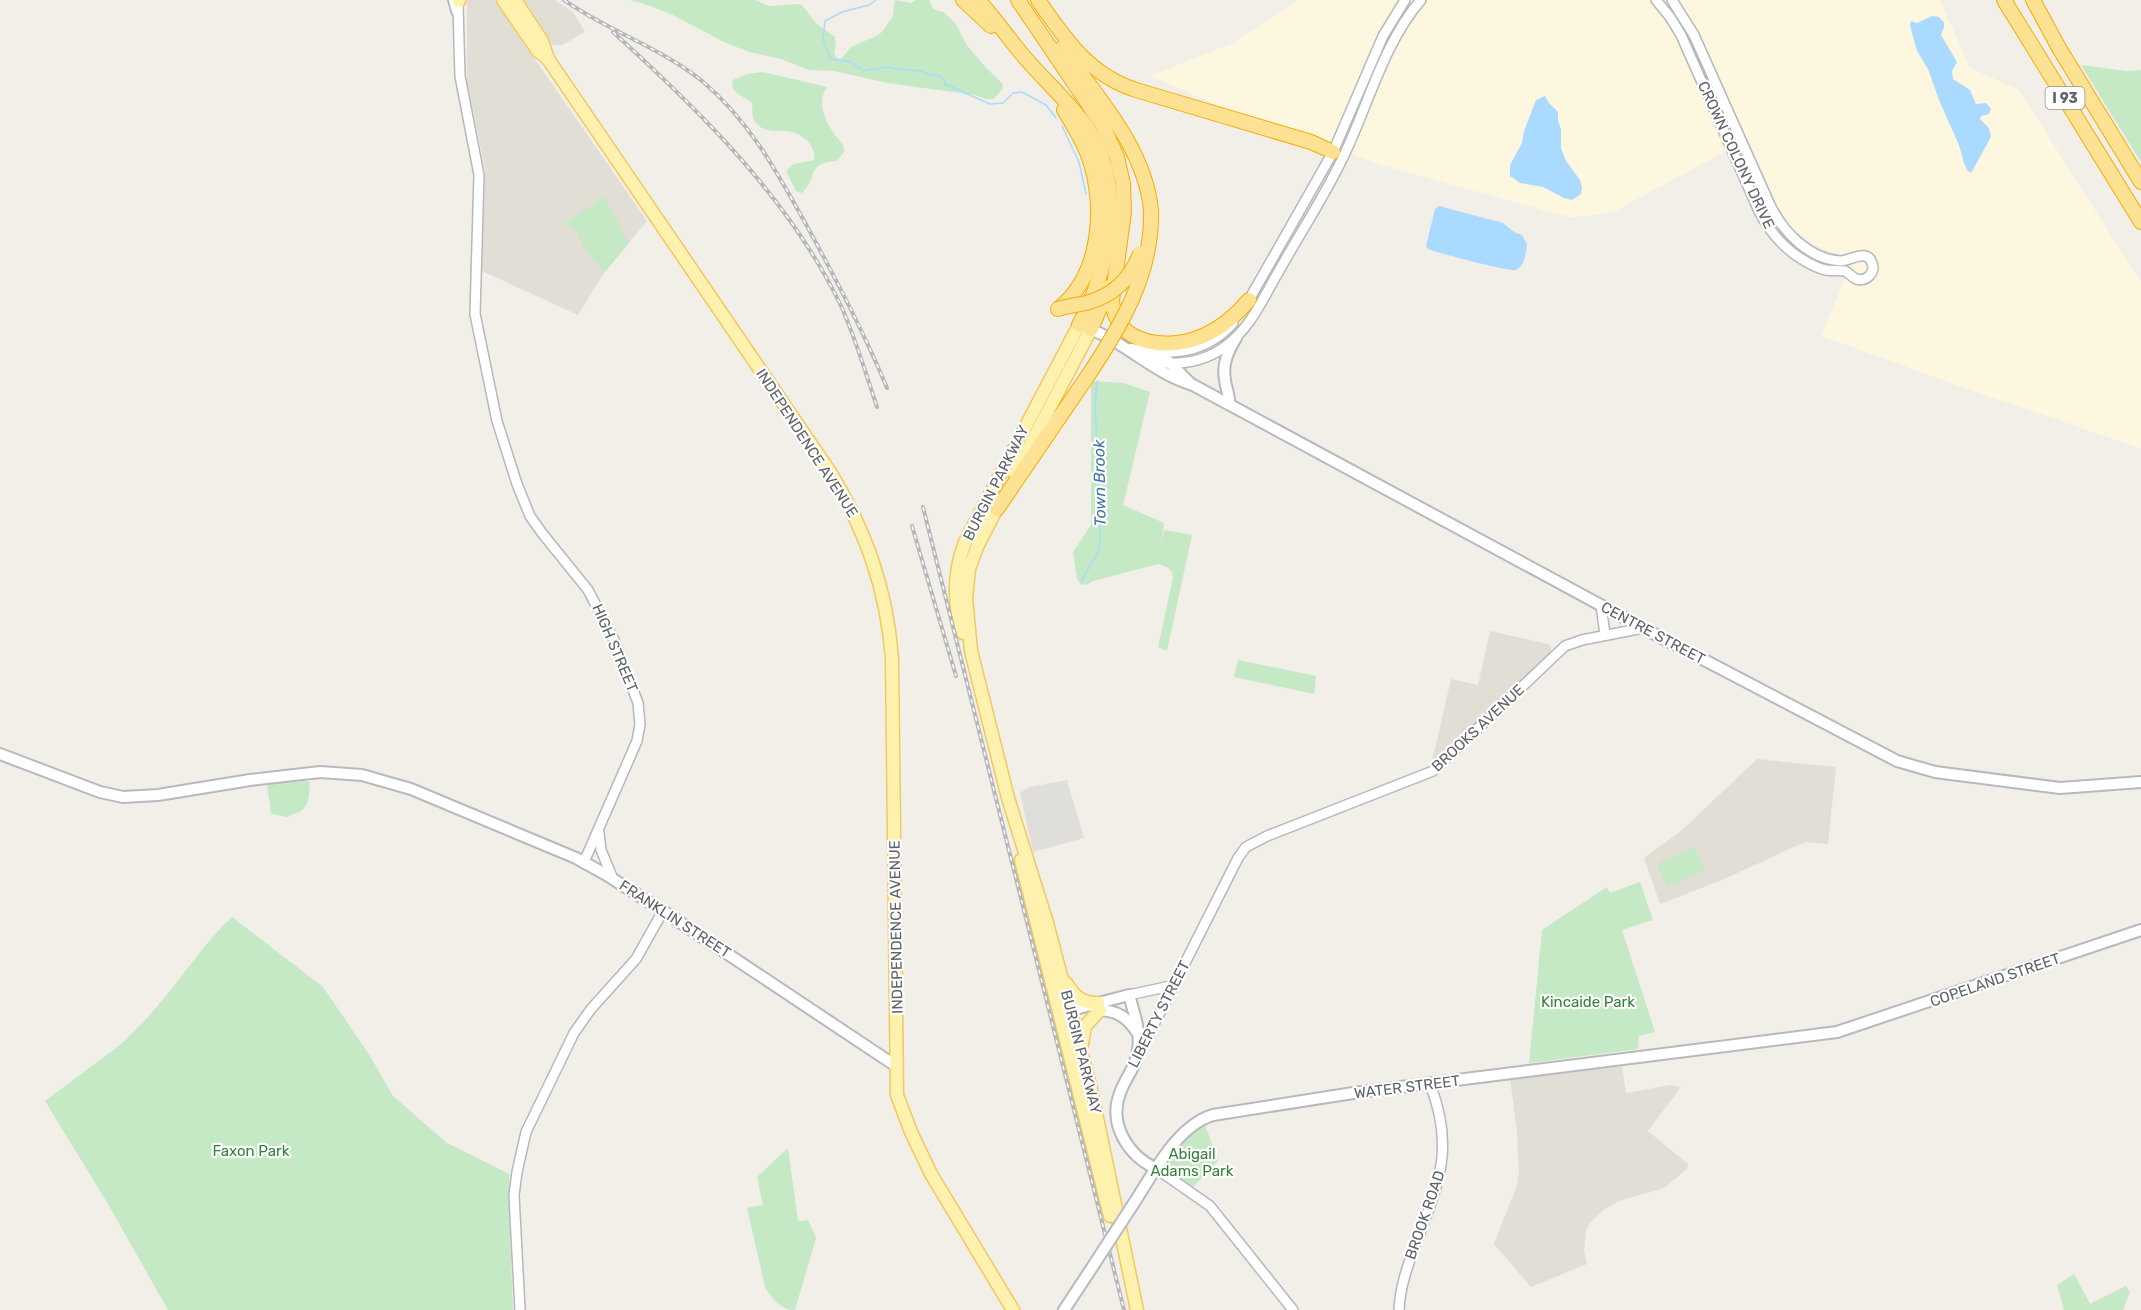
<svg xmlns="http://www.w3.org/2000/svg" width="2141" height="1310" font-family="Rubik,sans-serif">
	<style>
		.commercial { fill: #fef7e0 }
		.industrial { fill: #e0deda }
		.education { fill: #e1ded6 }
		.green { fill: #c5e8c5 }
		.water { fill: #aadaff }
		.lines { fill: none; stroke-linecap: round; stroke-linejoin: round }
		.stream { stroke: #aadaff; stroke-width: 1.5 }
		.tertiary-casing { stroke: #b5b8bc; stroke-width: 12 }
		.secondary-casing { stroke: #b6babf; stroke-width: 14 }
		.primary-casing { stroke: #f2c960; stroke-width: 15 }
		.motorway-casing { stroke: #f9ab00; stroke-width: 16 }
		.tertiary { stroke: #fff; stroke-width: 9 }
		.secondary { stroke: #fff; stroke-width: 10 }
		.primary { stroke: #fff2af; stroke-width: 12 }
		.motorway { stroke: #fde293; stroke-width: 14 }
		.rail-casing { stroke: #b6b7b8; stroke-width: 4 }
		.rail { stroke: #fff; stroke-width: 1.5; stroke-dasharray: 4.5; stroke-linecap: butt }
		.secondary-bridge-casing { stroke: #b6babf; stroke-width: 14; stroke-linecap: butt }
		.motorway-bridge-casing { stroke: #f9ab00; stroke-width: 16; stroke-linecap: butt }
		.secondary-bridge { stroke: #fff; stroke-width: 10 }
		.motorway-bridge { stroke: #fde293; stroke-width: 14 }
		.labels { text-anchor: middle; stroke-width: 4.5; stroke-linejoin: round; paint-order: stroke }
		.shield { fill: #fff; stroke: #8f9295; stroke-width: 1.5 }
		.shield-label { font-size: 14px; font-weight: bold; fill: #5f6368 }
		.street-label { font-size: 15px; fill: #5f6368; stroke: #fff }
		.park-label { font-size: 15px; fill: #348238; stroke: #fff }
		.water-label { font-size: 16px; font-style: italic; fill: #4174aa; stroke: #fff }
	</style>
	<rect width="100%" height="100%" fill="#f1efe8"/>
	<!-- commercial -->
	<polygon class="commercial" points="1298,0 1940,0 1970,68 2019,90 2141,283 2141,448 1981,394 1822,336 1856,250 1843,254 1829,252 1809,241 1791,226 1776,203 1748,139 1617,210 1602,214 1572,217 1550,212 1374,163 1324,141 1252,120 1150,76 1233,43"/>
	<!-- industrial -->
	<polygon class="industrial" points="1067,780 1084,838 1033,852 1020,793 1029,787"/>
	<!-- education -->
	<g class="education">
		<polygon points="467,0 494,0 647,221 604,273 578,315 482,271 485,168 467,82"/>
		<polygon points="524,0 555,0 573,12 585,32 562,45 552,45"/>
		<polygon points="1490,631 1548,644 1551,647 1551,652 1431,766 1451,679 1478,685"/>
		<polygon points="1757,759 1836,767 1828,844 1805,842 1722,880 1660,904 1644,858 1681,831"/>
		<polygon points="1622,1066 1626,1093 1670,1085 1681,1087 1648,1131 1688,1164 1687,1169 1664,1188 1619,1201 1606,1208 1591,1222 1586,1230 1584,1251 1587,1264 1531,1287 1494,1244 1517,1185 1519,1170 1517,1141 1518,1140 1510,1079"/>
	</g>
	<!-- green -->
	<g class="green">
		<polygon points="629,0 755,0 769,6 801,4 817,24 835,37 836,46 834,54 838,59 842,58 851,47 876,36 882,32 893,16 895,0 911,3 916,0 929,0 933,9 943,12 956,24 966,44 986,68 1002,83 1003,88 994,99 985,99 975,95 887,83 834,71 809,70 781,59 749,52 724,42 673,15 642,3"/>
		<polygon points="2081,65 2126,71 2141,70 2141,162"/>
		<path d="M763 72 827 87C817 101 824 119 833 132 837 140 845 142 844 152L837 161C805 163 819 177 802 193L796 191 786 171 794 164 814 160C817 147 804 135 792 132 779 129 765 135 755 122 751 117 753 110 752 103 744 95 728 94 733 80L747 74Z"/>
		<polygon points="604,197 629,243 604,273 583,246 576,230 564,224"/>
		<path d="M1091 381 1124 383 1150 392 1123 505 1164 523 1161 545 1164 530 1192 535 1167 651 1158 647 1173 578C1172 568 1167 567 1158 564L1093 581 1086 585 1081 584 1077 579 1073 552 1091 525Z"/>
		<polygon points="1238,660 1316,676 1314,694 1234,677"/>
		<path d="M304 781 310 782C309 791 310 805 301 811 296 814 292 813 288 817L271 814 267 784Z"/>
		<polygon points="1694,847 1705,870 1667,887 1657,864"/>
		<polygon points="1640,882 1653,920 1622,930 1655,1032 1639,1036 1638,1049 1529,1063 1542,930 1607,887 1610,893"/>
		<path d="M232 917 323 987 370 1056 393 1096 447 1143 509 1174V1208L513 1310H168L108 1204 45 1101 120 1045C134 1032 147 1019 159 1004 184 976 204 942 232 917Z"/>
		<polygon points="1205,1125 1218,1161 1192,1188 1170,1171 1169,1163 1190,1135"/>
		<path d="M788 1148 798 1221 808 1220 816 1238 795 1310C781 1310 771 1298 765 1287L747 1208 763 1205 757 1177Z"/>
		<polygon points="2074,1274 2090,1304 2126,1286 2130,1292 2123,1310 2064,1310 2057,1285"/>
	</g>
	<!-- water -->
	<g class="water">
		<polygon points="1932,16 1939,17 1944,22 1944,27 1941,35 1957,62 1952,71 1953,79 1970,90 1976,104 1986,103 1991,109 1989,114 1981,116 1980,119 1989,128 1991,137 1971,173 1967,170 1964,163 1959,145 1939,100 1928,69 1917,51 1910,25 1911,21 1917,23"/>
		<polygon points="1545,96 1549,103 1558,112 1558,121 1561,129 1561,148 1566,161 1580,180 1582,188 1581,194 1572,200 1564,198 1543,187 1520,183 1510,176 1510,165 1522,143 1524,131 1536,100"/>
		<path d="M1439 206 1503 223 1514 232 1522 235 1527 244C1526 252 1525 266 1516 270 1511 272 1437 253 1428 249L1426 246 1435 209Z"/>
	</g>
	<g class="lines">
		<!-- stream -->
		<g class="stream">
			<polyline points="876,0 869,5 842,12 825,21 823,39 830,59 851,62 863,71 886,67 896,69 921,71 929,75 938,75 944,80 945,84 990,104 1003,103 1013,93 1022,92 1046,105 1056,118"/>
			<polyline points="1062,126 1079,162 1086,194"/>
			<polyline points="1081,582 1098,552 1100,542 1099,469 1095,408 1097,381"/>
		</g>
		<!-- tertiary casing -->
		<g class="tertiary-casing">
			<g id="tertiary">
				<path d="M1656 0 1670 17 1681 35 1759 211C1768 229 1780 244 1797 256 1806 262 1816 268 1826 270 1832 271 1839 270 1845 271 1849 273 1852 277 1856 279 1866 282 1876 273 1872 263 1867 248 1850 261 1840 261 1809 259 1783 232 1770 205L1694 35 1672 0"/>
				<polyline points="458,6 460,76 479,175 475,314 497,421 517,484 530,516 542,533 588,590 614,640 638,703 640,724 637,741 584,862"/>
				<polyline points="1246,305 1333,152 1383,36 1405,0"/>
				<path d="M1156 352C1186 354 1213 346 1233 323"/>
				<path d="M1149 361C1175 366 1201 363 1223 348 1250 330 1263 298 1279 271 1301 231 1327 193 1346 151 1369 102 1385 41 1421 0"/>
				<polyline points="1601,605 1605,635"/>
				<polyline points="599,833 601,850 613,879"/>
				<polyline points="1129,995 1175,985"/>
				<polyline points="1138,1056 1238,858 1246,847 1267,836 1433,771 1565,646 1582,640 1643,628"/>
				<polyline points="1157,1169 1210,1206 1293,1310"/>
				<polyline points="520,1310 514,1195 517,1172 526,1132 574,1033 591,1009 636,959 663,911"/>
				<path d="M1399 1310C1400 1286 1408 1265 1416 1243 1439 1183 1455 1148 1430 1084"/>
			</g>
		</g>
		<!-- secondary casing -->
		<g class="secondary-casing">
			<g id="secondary">
				<polyline points="454,0 457,11"/>
				<path d="M1085 327C1124 341 1153 373 1193 385L1645 629 1897 761 1935 772 2060 788 2141 782"/>
				<polyline points="1131,349 1153,353 1163,356 1190,383"/>
				<path d="M1229 404C1230 396 1226 389 1225 380 1222 364 1228 351 1236 338"/>
				<polyline points="0,754 100,792 123,797 158,795 250,780 320,772 362,775 411,789 576,858 605,874 663,911 896,1066"/>
				<path d="M1100 1010C1117 1011 1127 1017 1136 1031"/>
				<path d="M1064 1012 1129 995C1134 1013 1141 1032 1138 1050 1137 1066 1125 1078 1120 1093 1108 1124 1128 1156 1157 1169"/>
				<path d="M1132 1206C1152 1176 1176 1126 1213 1115L1353 1093 1837 1032 2141 930"/>
				<polyline points="1064,1310 1093,1266"/>
			</g>
		</g>
		<!-- primary casing -->
		<g class="primary-casing">
			<g id="primary">
				<path d="M503 0 538 51 548 59 830 472C866 531 887 590 892 659L897 1095 911 1132 931 1174 1013 1310"/>
				<polyline points="515,0 542,41 548,59"/>
				<polyline points="459,1 459,0"/>
				<polyline points="1015,474 1091,329"/>
				<polyline points="1001,500 977,547 969,569 966,598 971,651 1008,798 1047,923 1091,1089 1137,1310"/>
				<path d="M963 633C953 603 954 571 965 542L1079 325"/>
				<polyline points="1021,860 1110,1216"/>
				<path d="M1066 983C1074 996 1082 1004 1098 1003"/>
				<polyline points="1082,1044 1085,1026 1100,1010"/>
			</g>
		</g>
		<!-- motorway casing -->
		<g class="motorway-casing">
			<g id="motorway">
				<polyline points="963,0 991,26"/>
				<path d="M978 0C996 19 1010 41 1027 60 1047 83 1071 104 1088 129 1126 188 1110 267 1079 325"/>
				<path d="M1018 0 1103 126 1117 157 1123 184 1124 212 1112 301C1116 347 1171 351 1205 335 1223 327 1237 314 1249 300"/>
				<path d="M1038 0C1065 39 1089 75 1136 90L1311 142 1333 152"/>
				<polyline points="2004,0 2141,222"/>
				<polyline points="2033,0 2059,48 2141,182"/>
				<path d="M1062 48C1097 97 1145 148 1151 210"/>
				<path d="M1058 309C1102 275 1106 203 1088 155 1082 139 1073 125 1064 110"/>
				<polyline points="1091,329 1109,287"/>
				<polyline points="997,509 1085,380"/>
			</g>
		</g>
		<!-- tertiary -->
		<use href="#tertiary" class="tertiary"/>
		<!-- secondary -->
		<use href="#secondary" class="secondary"/>
		<!-- primary -->
		<use href="#primary" class="primary"/>
		<!-- motorway -->
		<use href="#motorway" class="motorway"/>
		<!-- rail casing -->
		<g class="rail-casing">
			<g id="rail">
				<path d="M564 0C608 31 660 47 702 81 750 121 778 174 808 228 837 281 864 332 887 388"/>
				<path d="M613 32C700 111 791 200 842 308 856 340 866 374 877 407"/>
				<polyline points="923,507 1124,1310"/>
				<polyline points="912,526 956,676"/>
			</g>
		</g>
		<!-- rail -->
		<use href="#rail" class="rail"/>
		<!-- secondary-bridge casing -->
		<g class="secondary-bridge-casing">
			<polyline id="secondary-bridge" points="1093,1266 1132,1206"/>
		</g>
		<!-- motorway-bridge casing -->
		<g class="motorway-bridge-casing">
			<g id="motorway-bridge">
				<path d="M1058 309C1067 306 1077 305 1086 303 1113 296 1131 279 1140 253"/>
				<path d="M1085 380C1120 328 1153 274 1151 210"/>
			</g>
		</g>
		<!-- secondary-bridge -->
		<use href="#secondary-bridge" class="secondary-bridge"/>
		<!-- motorway-bridge -->
		<use href="#motorway-bridge" class="motorway-bridge"/>
	</g>
	<g class="labels">
		<!-- shield labels -->
		<rect class="shield" x="2045.5" y="87" width="39" height="22" rx="4.5"/>
		<g class="shield-label">
			<text x="2065" y="103">I 93</text>
		</g>
		<!-- street labels -->
		<g class="street-label">
			<text transform="translate(1736 155) rotate(65)" y="5">CROWN COLONY DRIVE</text>
			<text transform="translate(807 443) rotate(57)" y="5">INDEPENDENCE AVENUE</text>
			<text transform="translate(996 483) rotate(-63)" y="5">BURGIN PARKWAY</text>
			<text transform="translate(1653 633) rotate(28)" y="5">CENTRE STREET</text>
			<text transform="translate(615 648) rotate(67)" y="5">HIGH STREET</text>
			<text transform="translate(1478 728) rotate(-43)" y="5">BROOKS AVENUE</text>
			<text transform="translate(675 919) rotate(33)" y="5">FRANKLIN STREET</text>
			<text transform="translate(896 927) rotate(-91)" y="5">INDEPENDENCE AVENUE</text>
			<text transform="translate(1995 980) rotate(-19)" y="5">COPELAND STREET</text>
			<text transform="translate(1159 1014) rotate(-63)" y="5">LIBERTY STREET</text>
			<text transform="translate(1081 1052) rotate(76)" y="5">BURGIN PARKWAY</text>
			<text transform="translate(1407 1087) rotate(-7)" y="5">WATER STREET</text>
			<text transform="translate(1425 1215) rotate(-71)" y="5">BROOK ROAD</text>
		</g>
		<!-- park labels -->
		<g class="park-label">
			<text x="1588" y="1007">Kincaide Park</text>
			<text x="251" y="1156">Faxon Park</text>
			<text x="1192" y="1159">Abigail<tspan x="1192" dy="17">Adams Park</tspan></text>
		</g>
		<!-- water labels -->
		<g class="water-label">
			<text transform="translate(1099 483) rotate(-91)" y="6">Town Brook</text>
		</g>
	</g>
</svg>
